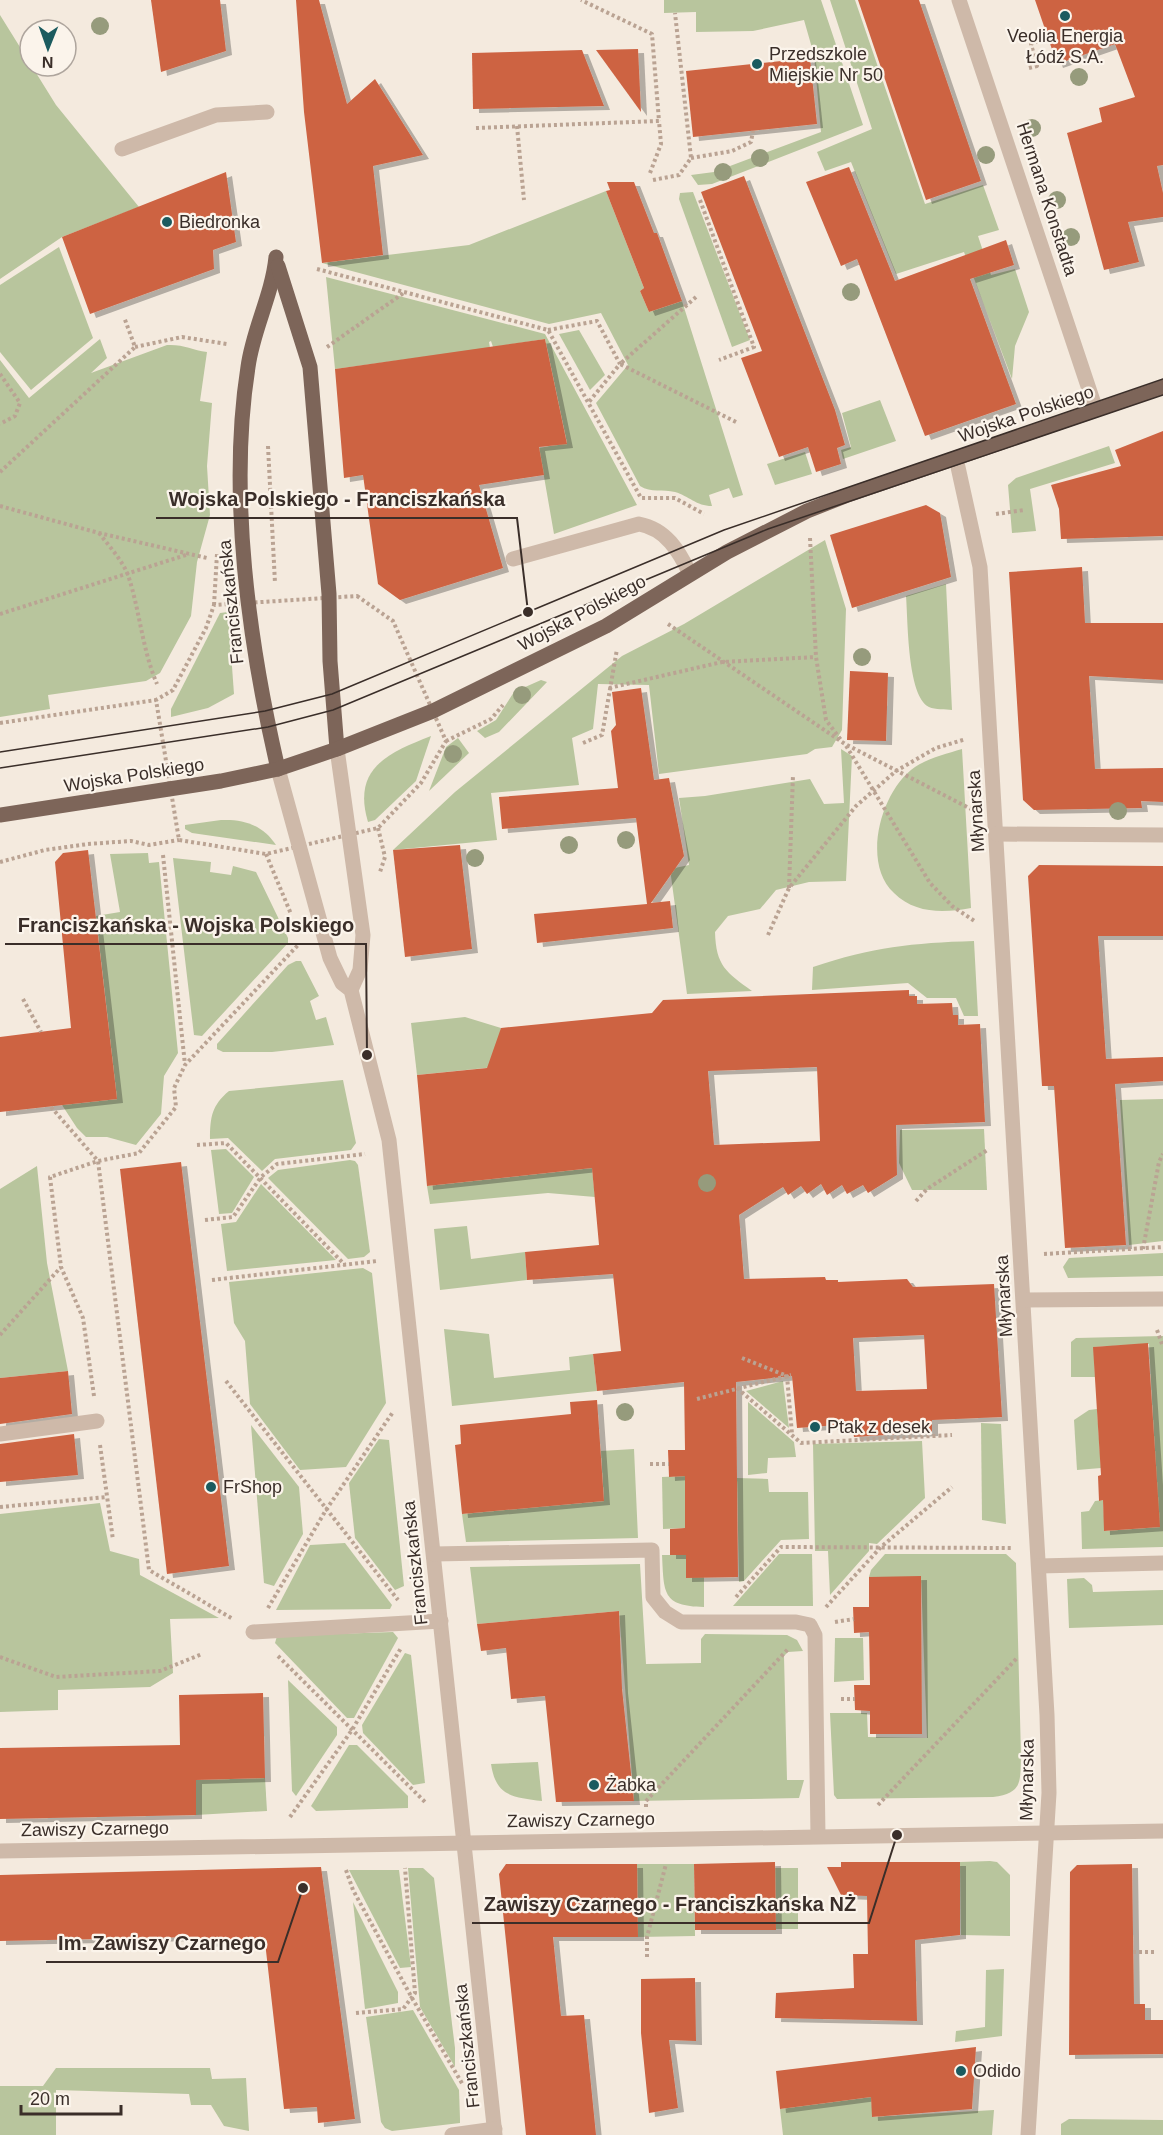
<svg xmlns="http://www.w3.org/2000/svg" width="1163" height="2135" font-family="Arial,sans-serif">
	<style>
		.green { fill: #b8c59d }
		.building { fill: #cd6343; fill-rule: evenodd; filter: url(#shadow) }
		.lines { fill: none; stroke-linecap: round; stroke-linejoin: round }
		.path { stroke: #baa393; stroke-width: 4; stroke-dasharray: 3 3; stroke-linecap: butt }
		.minor { stroke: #ceb9a9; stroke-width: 15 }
		.major { stroke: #7d6559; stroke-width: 15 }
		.tram { stroke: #3a2e29; stroke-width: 1.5 }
		.tree { fill: #969b7c }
		.poi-dot { fill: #1b5b5f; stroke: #fbf4eb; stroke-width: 2 }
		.labels { text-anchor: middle; stroke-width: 4.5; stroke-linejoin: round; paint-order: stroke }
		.poi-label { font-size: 18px; fill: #3a2e29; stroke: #fbf4eb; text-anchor: start }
		.street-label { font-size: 18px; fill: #3a2e29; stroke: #fbf4eb }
		.leader { fill: none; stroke: #3a2e29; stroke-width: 2 }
		.callout-dot { fill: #3a2e29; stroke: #fbf4eb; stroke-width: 2 }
		.callout-label { font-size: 20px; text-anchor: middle; font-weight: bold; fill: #3a2e29; stroke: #fbf4eb; stroke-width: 4.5; stroke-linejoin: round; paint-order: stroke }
	</style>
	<defs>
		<filter id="shadow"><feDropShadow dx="6" dy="4" stdDeviation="0" flood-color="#0004"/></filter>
	</defs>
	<rect width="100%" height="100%" fill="#f4eade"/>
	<!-- green -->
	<g class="green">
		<polygon points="664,0 821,0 863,125 712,184 698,185 691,175 714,172 821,132 814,55 804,20 753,31 696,32 696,12 664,13"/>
		<polygon points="830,0 855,0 925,204 983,185 999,230 978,236 991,275 1015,269 1029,312 1015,346 1012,379 964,252 896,274 851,162 825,171 817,152 872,129"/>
		<polygon points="0,15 56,105 139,207 62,237 0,279"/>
		<path d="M606 191 644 288 640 291 649 312 682 301 743 495 733 498 729 488 709 495 712 506C696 506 689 496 675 492 663 489 651 493 640 486L596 403 628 365 601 313 549 324 322 263 469 245Z"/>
		<polygon points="693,192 750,340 732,347 679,199 680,193"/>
		<polygon points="59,247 93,338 31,390 0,352 0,285"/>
		<polygon points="326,277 545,334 637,505 554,534 539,448 567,443 545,339 493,347 491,341 489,342 490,348 335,369"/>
		<polygon points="579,330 605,375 590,390 559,334"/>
		<path d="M100 339 107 358 91 373 167 345C183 344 192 350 207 352L200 401 212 403 207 466 210 515 197 562 191 616 160 673 146 681 48 695 50 709 0 717V360L29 398Z"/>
		<polygon points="880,400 896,441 843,459 841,450 851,447 842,413"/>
		<polygon points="1109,446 1115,463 1030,489 1036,531 1012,533 1008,485 1016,478"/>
		<polygon points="805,452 812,474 775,485 767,464"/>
		<polygon points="825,540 846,609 842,730 832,747 815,749 807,754 659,774 649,685 598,684 593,729 572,738 579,785 491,793 497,840 393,850 455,792 622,656 684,624"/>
		<path d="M946 584 952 710C946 709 935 710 929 707 907 696 908 620 906 596Z"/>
		<polygon points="228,612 234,694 208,708 171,717 171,709 220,613"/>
		<polygon points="541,680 547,682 499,732 485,738 477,731 496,720 514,692"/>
		<path d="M431 736 416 781 375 820 368 822C352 768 388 753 431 736Z"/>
		<polygon points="458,738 469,753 429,791 446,747"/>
		<path d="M841 749 852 756 846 881 809 882 776 890 760 909 728 916 715 932C716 966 726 972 752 991L687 994 670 869 689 865 679 798 705 796 810 779 824 804 844 803Z"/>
		<path d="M962 749 971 908C944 913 915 914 894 893 861 863 881 790 915 767 929 758 946 754 962 749Z"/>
		<path d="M221 820C244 819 263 825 276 845L192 833 185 829V825Z"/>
		<polygon points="148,853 149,863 159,862 178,1053 164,1076 161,1114 136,1145 107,1137 86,1137 77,1128 62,1105 117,1099 96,916 120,912 110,854"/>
		<polygon points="173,858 211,862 210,872 231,875 233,866 256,872 288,938 288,943 202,1036 194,1035"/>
		<path d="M974 941 978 1016H964L956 998H927L908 983 812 990 813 967C873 947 912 943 974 941Z"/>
		<polygon points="296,961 301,961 319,996 310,1001 316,1020 326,1017 334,1045 272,1052 223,1052 217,1049 217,1044 288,965"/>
		<polygon points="465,1017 501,1028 495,1067 417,1075 411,1023"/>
		<path d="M343 1080 356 1143 351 1150 275 1159 262 1171 228 1138 210 1139C210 1117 212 1105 229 1091Z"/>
		<polygon points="1163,1099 1163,1241 1129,1245 1120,1100"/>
		<polygon points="984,1129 987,1190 912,1190 899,1163 900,1130"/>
		<polygon points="226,1149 254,1177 232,1213 219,1214 211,1150"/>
		<polygon points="350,1160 355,1161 358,1165 370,1252 364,1257 348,1259 268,1178 278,1170"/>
		<polygon points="37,1166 47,1263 68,1371 0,1378 0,1189"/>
		<polygon points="592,1168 595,1197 548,1193 430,1204 427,1186"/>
		<polygon points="261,1184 336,1260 227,1271 221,1224 236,1222"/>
		<polygon points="467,1226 471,1259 525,1252 527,1280 440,1290 434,1229"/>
		<polygon points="1163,1253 1163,1276 1068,1278 1063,1267 1069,1258"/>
		<polygon points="363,1268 372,1273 386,1403 346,1467 300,1470 250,1404 245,1341 234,1323 229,1282"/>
		<polygon points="444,1329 489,1334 494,1378 570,1370 569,1357 593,1354 597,1391 452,1406"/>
		<polygon points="1163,1336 1163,1547 1082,1549 1081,1512 1089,1511 1095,1501 1103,1500 1105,1531 1159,1527 1149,1344 1094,1347 1095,1377 1071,1377 1071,1342 1076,1338"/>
		<polygon points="783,1381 789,1428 746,1391"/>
		<polygon points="748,1402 794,1442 796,1457 768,1458 767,1473 748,1475"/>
		<polygon points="1097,1409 1101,1468 1077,1470 1074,1420 1089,1410"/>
		<polygon points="981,1423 1001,1424 1006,1524 982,1520"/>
		<polygon points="251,1425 299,1487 303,1534 274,1586 264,1583"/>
		<polygon points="379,1439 389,1440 404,1586 395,1590 355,1538 349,1483"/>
		<polygon points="922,1441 925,1498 877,1544 869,1543 869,1551 830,1595 828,1551 815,1551 813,1444"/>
		<polygon points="634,1449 638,1538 466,1542 462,1514 604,1501 601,1451"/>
		<polygon points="685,1476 685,1528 663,1529 662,1477"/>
		<polygon points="737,1478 768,1479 769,1492 808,1492 809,1539 781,1540 744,1581 739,1582"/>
		<polygon points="100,1503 110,1551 139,1559 140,1575 219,1618 170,1619 173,1673 150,1687 58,1690 58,1710 0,1712 0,1514"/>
		<polygon points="345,1543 392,1605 390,1609 276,1610 310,1545"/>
		<polygon points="779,1554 812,1554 813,1606 733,1606"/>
		<path d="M885 1554H1006L1016 1563 1021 1756C1020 1782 1023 1793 993 1797L837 1799 834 1795 830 1713H867L868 1737 927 1738 921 1577H869L871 1570Z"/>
		<path d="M662 1555H686V1577H704V1607C662 1606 664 1593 662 1555Z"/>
		<polygon points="640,1564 646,1664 701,1663 701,1639 705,1634 787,1635 797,1640 803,1651 788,1652 784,1656 787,1780 804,1780 799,1798 634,1801 619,1611 477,1624 470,1567"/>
		<polygon points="1084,1578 1092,1585 1093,1592 1163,1590 1163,1625 1069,1628 1067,1579"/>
		<polygon points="393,1632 398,1638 354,1718 347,1718 275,1643 277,1636"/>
		<polygon points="835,1638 863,1638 864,1680 834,1682"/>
		<polygon points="405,1653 411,1655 425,1783 413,1785 363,1733 362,1725"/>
		<polygon points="288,1680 337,1727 337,1735 296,1796 292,1791"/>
		<polygon points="349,1745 357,1745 408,1796 408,1808 316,1811 311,1806"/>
		<path d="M538 1762 542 1801C513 1797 496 1797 491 1764Z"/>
		<polygon points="265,1778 267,1811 196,1815 196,1780"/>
		<polygon points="990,1861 997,1862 1010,1875 1010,1936 961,1935 960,1862"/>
		<polygon points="637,1864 694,1864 695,1936 638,1937"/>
		<polygon points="408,1868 423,1868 434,1878 455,2048 455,2067 420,2007"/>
		<polygon points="775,1868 798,1868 798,1929 776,1929"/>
		<polygon points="349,1870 399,1870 411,1967 400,1968"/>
		<polygon points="353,1902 398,1992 398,2003 365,2009"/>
		<polygon points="1004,1969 1002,2036 955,2042 956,2031 985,2027 986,1970"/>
		<polygon points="413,2010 459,2090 460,2119 460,2123 392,2131 385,2128 381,2122 366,2017"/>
		<polygon points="56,2068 210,2068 212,2079 246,2078 249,2131 224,2126 211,2105 191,2105 189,2094 56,2090 56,2135 0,2135 0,2086 43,2086"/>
		<polygon points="871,2097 873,2117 994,2110 992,2135 783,2135 780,2109"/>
		<polygon points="1069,2119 1163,2120 1163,2135 1061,2135 1061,2124"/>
	</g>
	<!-- building -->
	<g class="building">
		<polygon points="151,0 220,0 226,51 161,72"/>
		<polygon points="296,0 319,0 347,104 375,79 423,155 373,166 383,255 322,263 304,112"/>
		<polygon points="858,0 919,0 981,181 926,200"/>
		<polygon points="1035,0 1163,0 1163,165 1157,166 1163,193 1163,217 1128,222 1139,262 1104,270 1067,133 1102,122 1099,108 1135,97 1115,44 1057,64"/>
		<polygon points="638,49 641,112 596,50"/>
		<polygon points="582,50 604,106 473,109 472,53"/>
		<polygon points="810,58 817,124 693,137 686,71"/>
		<polygon points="849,167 895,281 1006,240 1014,265 970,279 1016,404 925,436 857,259 841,266 806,182"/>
		<polygon points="226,172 236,242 213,250 214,269 90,314 62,237"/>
		<polygon points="744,176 835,410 845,445 837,448 841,464 816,472 808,447 779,457 741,358 762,351 701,192"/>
		<polygon points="607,182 634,182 654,233 657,233 682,301 649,312 640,291 644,288 606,191 610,190"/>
		<polygon points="545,339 567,444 539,447 544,475 479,485 503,568 400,600 378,584 363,475 344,478 335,369"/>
		<polygon points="1163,431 1163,536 1061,539 1059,509 1051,485 1121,466 1115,450"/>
		<polygon points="926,505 940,513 951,577 852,608 830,535"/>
		<polygon points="1082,567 1085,623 1163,623 1163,680 1089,676 1095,769 1163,768 1163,802 1141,801 1142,808 1034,810 1023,800 1009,572"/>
		<polygon points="850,671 888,673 886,741 847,740"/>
		<polygon points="641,688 654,780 669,778 684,856 651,903 670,901 673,928 537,943 534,914 647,904 636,818 502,829 499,797 618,788 611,731 616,725 612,692"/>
		<polygon points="460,845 472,949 405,957 393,850"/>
		<polygon points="88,850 117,1099 0,1112 0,1037 71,1028 55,862 63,853"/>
		<polygon points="1039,865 1163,866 1163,936 1098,936 1106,1059 1163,1057 1163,1081 1115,1084 1126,1245 1065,1248 1054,1086 1042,1086 1028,876"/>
		<path d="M909 990V996H917V1004L952 1003 953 1015H958V1025L980 1024 985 1122 896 1125 897 1175 868 1193 863 1185 847 1194 842 1185 827 1195 821 1184 807 1194 801 1186 788 1195 783 1187 739 1215 744 1279 825 1277 826 1280H838V1282L907 1279 913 1287 994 1284 1002 1417 932 1420V1432L854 1437 852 1424 797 1428 792 1376 736 1382 738 1577 686 1578V1555H670V1529L685 1528V1476L669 1477 668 1450H685L684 1382 597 1391 593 1354 621 1351 613 1274 527 1280 525 1252 599 1245 592 1168 427 1186 417 1075 487 1068 501 1028 652 1013 663 1000ZM817 1067 820 1141 714 1145 708 1071ZM924 1335 927 1389 856 1391 853 1338Z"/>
		<polygon points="181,1162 229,1566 167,1574 120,1169"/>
		<polygon points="1148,1343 1160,1527 1104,1531 1103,1500 1099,1501 1098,1476 1101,1475 1093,1347"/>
		<polygon points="68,1371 72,1414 0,1424 0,1378"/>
		<polygon points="597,1400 604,1501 462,1514 455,1445 461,1444 460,1425 571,1414 570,1402"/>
		<polygon points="74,1434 78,1475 0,1482 0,1444"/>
		<polygon points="921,1576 922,1734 870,1734 870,1711 855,1710 854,1685 870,1685 869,1632 854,1633 853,1607 869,1607 869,1577"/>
		<polygon points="619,1611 622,1689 634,1801 556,1802 545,1696 511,1699 506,1648 481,1651 477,1624"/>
		<polygon points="263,1693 265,1778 196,1780 196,1815 0,1819 0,1748 180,1745 179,1695"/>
		<polygon points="775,1862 776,1930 695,1930 694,1864"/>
		<polygon points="841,1862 960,1862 960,1935 915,1940 917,2021 775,2018 776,1993 854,1988 853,1954 868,1954 867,1896 841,1895 827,1867 841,1867"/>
		<polygon points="506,1864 637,1864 638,1937 553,1937 561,2016 584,2015 596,2135 526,2135 499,1874"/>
		<polygon points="1132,1864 1134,2004 1145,2004 1145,2020 1163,2020 1163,2054 1069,2055 1070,1872 1077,1865"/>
		<polygon points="321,1867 355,2119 318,2123 317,2107 284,2109 265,1942 192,1943 191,1937 0,1941 0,1875"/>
		<polygon points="695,1978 696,2041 669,2040 678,2108 649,2113 641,2033 641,1979"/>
		<polygon points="976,2047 972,2109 872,2117 871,2097 780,2109 776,2071"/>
	</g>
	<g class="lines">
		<!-- path -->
		<g class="path">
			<polyline points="1029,68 1037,66 1031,44 1048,37"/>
			<polyline points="517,126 524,200"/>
			<polyline points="476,128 659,121 652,34 581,0"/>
			<polyline points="691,158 732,151 751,142 753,131"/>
			<polyline points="650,173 661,144 659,121"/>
			<polyline points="653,180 679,175 691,158 675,13"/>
			<polyline points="700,200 754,347 719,360"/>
			<polyline points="317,269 548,330 641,498 675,498 704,514"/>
			<polyline points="696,297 620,364 736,422"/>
			<polyline points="548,330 597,321 620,364 588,403"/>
			<polyline points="135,347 182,337 227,344"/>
			<polyline points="327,347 405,292"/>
			<polyline points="0,374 20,403 15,416 0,424"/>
			<polyline points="268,446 275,583"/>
			<polyline points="0,472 135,347 124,317"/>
			<polyline points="0,506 99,533 207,558"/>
			<polyline points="996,514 1024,510"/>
			<path d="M99 533C109 546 122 560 128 575 140 611 142 649 157 684"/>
			<polyline points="810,538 816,657 826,720 841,740"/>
			<polygon points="357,596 393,621 446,741 421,783 378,828 266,854 179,840 156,700 173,690 206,628 214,605"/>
			<polyline points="214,605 217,554"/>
			<polyline points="0,614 189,554"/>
			<polyline points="668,624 845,744 930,883 952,906 976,922"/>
			<polyline points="609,688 722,662 816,657"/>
			<polyline points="0,723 156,700"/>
			<polyline points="446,741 491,719 503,705"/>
			<polyline points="583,743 602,735 617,649"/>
			<polyline points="847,745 971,809"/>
			<polyline points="378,828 385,857 380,872"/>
			<polyline points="266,854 291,914"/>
			<polyline points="163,855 185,1065"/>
			<polyline points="0,862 45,850 88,844 131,841 149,845 179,840"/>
			<polyline points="789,888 793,775"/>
			<polyline points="768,935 789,888 856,806 896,771 936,748 966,739"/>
			<polyline points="23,999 41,1032"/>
			<polyline points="51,1107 98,1161 149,1570 233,1619"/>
			<polyline points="197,1145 226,1143 345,1265"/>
			<polyline points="916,1201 927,1189 989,1149"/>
			<polyline points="205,1220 233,1217 261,1177 277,1164 365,1154"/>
			<polyline points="1143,1249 1159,1162 1163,1154"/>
			<polyline points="1044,1254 1163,1247"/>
			<polyline points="212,1280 377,1261"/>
			<polyline points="1157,1330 1163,1347"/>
			<polyline points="0,1335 61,1267"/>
			<polyline points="742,1358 787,1376 792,1434"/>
			<polyline points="226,1381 398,1600"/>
			<polyline points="737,1388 801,1443 952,1435"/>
			<polyline points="94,1396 83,1318 61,1267 50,1177 98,1161 139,1153 176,1107 174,1088 185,1065 298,945"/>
			<polyline points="697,1399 791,1375"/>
			<polyline points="100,1445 113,1540"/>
			<polyline points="650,1464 669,1464"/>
			<polyline points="0,1507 107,1497"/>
			<polyline points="736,1597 781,1547 1012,1548"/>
			<polyline points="826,1607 881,1547 952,1487"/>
			<polyline points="268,1608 326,1510 393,1412"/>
			<polyline points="835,1622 854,1619"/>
			<polyline points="278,1656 425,1802"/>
			<polyline points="0,1657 56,1677 160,1671 202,1654"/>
			<polyline points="841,1699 855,1699"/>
			<polyline points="878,1805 1018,1657"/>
			<polyline points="646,1807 646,1801 789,1648"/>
			<polyline points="290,1817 352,1730 401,1648"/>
			<polyline points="346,1870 353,1890 412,1998 463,2085"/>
			<polyline points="1133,1952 1156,1952"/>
			<polyline points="647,1957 647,1937 666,1864"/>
			<polyline points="356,2013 403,2009 415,1993 405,1868"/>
		</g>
		<!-- minor -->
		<g class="minor">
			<polyline points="959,0 1096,410"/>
			<polyline points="122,149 216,115 267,112"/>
			<polyline points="956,458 980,567 1047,1715 1049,1793 1028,2135"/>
			<path d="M513 559 639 524C666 529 679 551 690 574"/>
			<polyline points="337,749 363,935 360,970 351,990"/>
			<polyline points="278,769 330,958 342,983 351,990 389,1140 495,2135"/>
			<polyline points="997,834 1163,835"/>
			<polyline points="1024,1300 1163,1299"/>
			<polyline points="0,1434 97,1421"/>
			<polyline points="434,1554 652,1550 653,1597 665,1612 681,1622 796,1622 810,1625 815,1635 818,1836"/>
			<polyline points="1039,1566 1163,1563"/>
			<polyline points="253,1632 441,1621"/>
			<polyline points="0,1851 1163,1831"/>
			<polyline points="452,2135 495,2129"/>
		</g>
		<!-- major -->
		<g class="major">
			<path d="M276 257C272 296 253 329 248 367 228 494 249 644 278 769"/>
			<polyline points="278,266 310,367 329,594 330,661 337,749"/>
			<polyline points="0,815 221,781 278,769 337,749 433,711 606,626 727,552 807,511 845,496 1163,387"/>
		</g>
		<!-- tram -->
		<g class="tram">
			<polyline points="0,752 265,711 332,694 724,530 1163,379"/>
			<polyline points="0,768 268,727 333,710 768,529 1163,395"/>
		</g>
	</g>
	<!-- trees -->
	<g class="tree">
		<circle cx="100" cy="26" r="9"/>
		<circle cx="1079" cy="77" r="9"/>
		<circle cx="1032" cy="128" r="9"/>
		<circle cx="986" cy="155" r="9"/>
		<circle cx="760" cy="158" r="9"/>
		<circle cx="723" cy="172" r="9"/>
		<circle cx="1057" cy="200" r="9"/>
		<circle cx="1071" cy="237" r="9"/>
		<circle cx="851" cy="292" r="9"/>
		<circle cx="862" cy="657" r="9"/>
		<circle cx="522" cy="695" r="9"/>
		<circle cx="453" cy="754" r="9"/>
		<circle cx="1118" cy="811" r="9"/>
		<circle cx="626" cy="840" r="9"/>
		<circle cx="569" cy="845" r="9"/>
		<circle cx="475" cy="858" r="9"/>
		<circle cx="707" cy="1183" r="9"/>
		<circle cx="625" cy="1412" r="9"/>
	</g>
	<!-- markers -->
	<g class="poi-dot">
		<circle cx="1065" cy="16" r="6"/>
		<circle cx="757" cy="64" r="6"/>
		<circle cx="167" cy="222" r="6"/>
		<circle cx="815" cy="1427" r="6"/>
		<circle cx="211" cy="1487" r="6"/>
		<circle cx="594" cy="1785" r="6"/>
		<circle cx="961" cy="2071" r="6"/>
	</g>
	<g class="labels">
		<!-- poi labels -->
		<g class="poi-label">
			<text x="1065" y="42" text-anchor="middle">Veolia Energia<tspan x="1065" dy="21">Łódź S.A.</tspan></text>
			<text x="769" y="60">Przedszkole<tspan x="769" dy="21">Miejskie Nr 50</tspan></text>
			<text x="179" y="228">Biedronka</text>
			<text x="827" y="1433">Ptak z desek</text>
			<text x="223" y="1493">FrShop</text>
			<text x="606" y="1791">Żabka</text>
			<text x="973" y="2077">Odido</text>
		</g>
		<!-- street labels -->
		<g class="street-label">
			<text transform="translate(1047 199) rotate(72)" y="6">Hermana Konstadta</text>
			<text transform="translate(1026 414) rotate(-19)" y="6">Wojska Polskiego</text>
			<text transform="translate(231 602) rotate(-96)" y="6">Franciszkańska</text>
			<text transform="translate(582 613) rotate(-28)" y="6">Wojska Polskiego</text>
			<text transform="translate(134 775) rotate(-9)" y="6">Wojska Polskiego</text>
			<text transform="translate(976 811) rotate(-93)" y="6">Młynarska</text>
			<text transform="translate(1004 1296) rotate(-93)" y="6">Młynarska</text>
			<text transform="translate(415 1563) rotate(-96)" y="6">Franciszkańska</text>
			<text transform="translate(1027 1780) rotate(-89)" y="6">Młynarska</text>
			<text transform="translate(581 1820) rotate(-1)" y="6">Zawiszy Czarnego</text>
			<text transform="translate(95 1829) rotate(-1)" y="6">Zawiszy Czarnego</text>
			<text transform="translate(467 2046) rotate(-96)" y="6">Franciszkańska</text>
		</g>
	</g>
	<!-- callouts -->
	<path class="leader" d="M528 612L517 518H156M367 1055L366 944H5M897 1835L869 1923H472M303 1888L278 1962H46"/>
	<g class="callout-dot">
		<circle cx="528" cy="612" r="6"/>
		<circle cx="367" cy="1055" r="6"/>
		<circle cx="897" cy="1835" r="6"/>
		<circle cx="303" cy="1888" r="6"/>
	</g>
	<g class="callout-label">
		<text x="337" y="506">Wojska Polskiego - Franciszkańska</text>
		<text x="186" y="932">Franciszkańska - Wojska Polskiego</text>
		<text x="670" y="1911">Zawiszy Czarnego - Franciszkańska NŻ</text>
		<text x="162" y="1950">Im. Zawiszy Czarnego</text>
	</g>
	<!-- north arrow -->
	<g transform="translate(48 48) rotate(181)"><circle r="28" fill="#fbf4eb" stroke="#aea59d" stroke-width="1.5"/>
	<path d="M0-4.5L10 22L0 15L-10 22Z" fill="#1b5b5f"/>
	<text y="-9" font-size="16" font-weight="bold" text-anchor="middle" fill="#3a2e29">N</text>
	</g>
	<!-- scale -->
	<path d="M21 2105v9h100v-9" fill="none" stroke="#3a2e29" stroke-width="3"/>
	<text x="30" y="2105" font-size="18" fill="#3a2e29" stroke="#fbf4eb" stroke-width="4.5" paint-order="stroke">20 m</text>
</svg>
